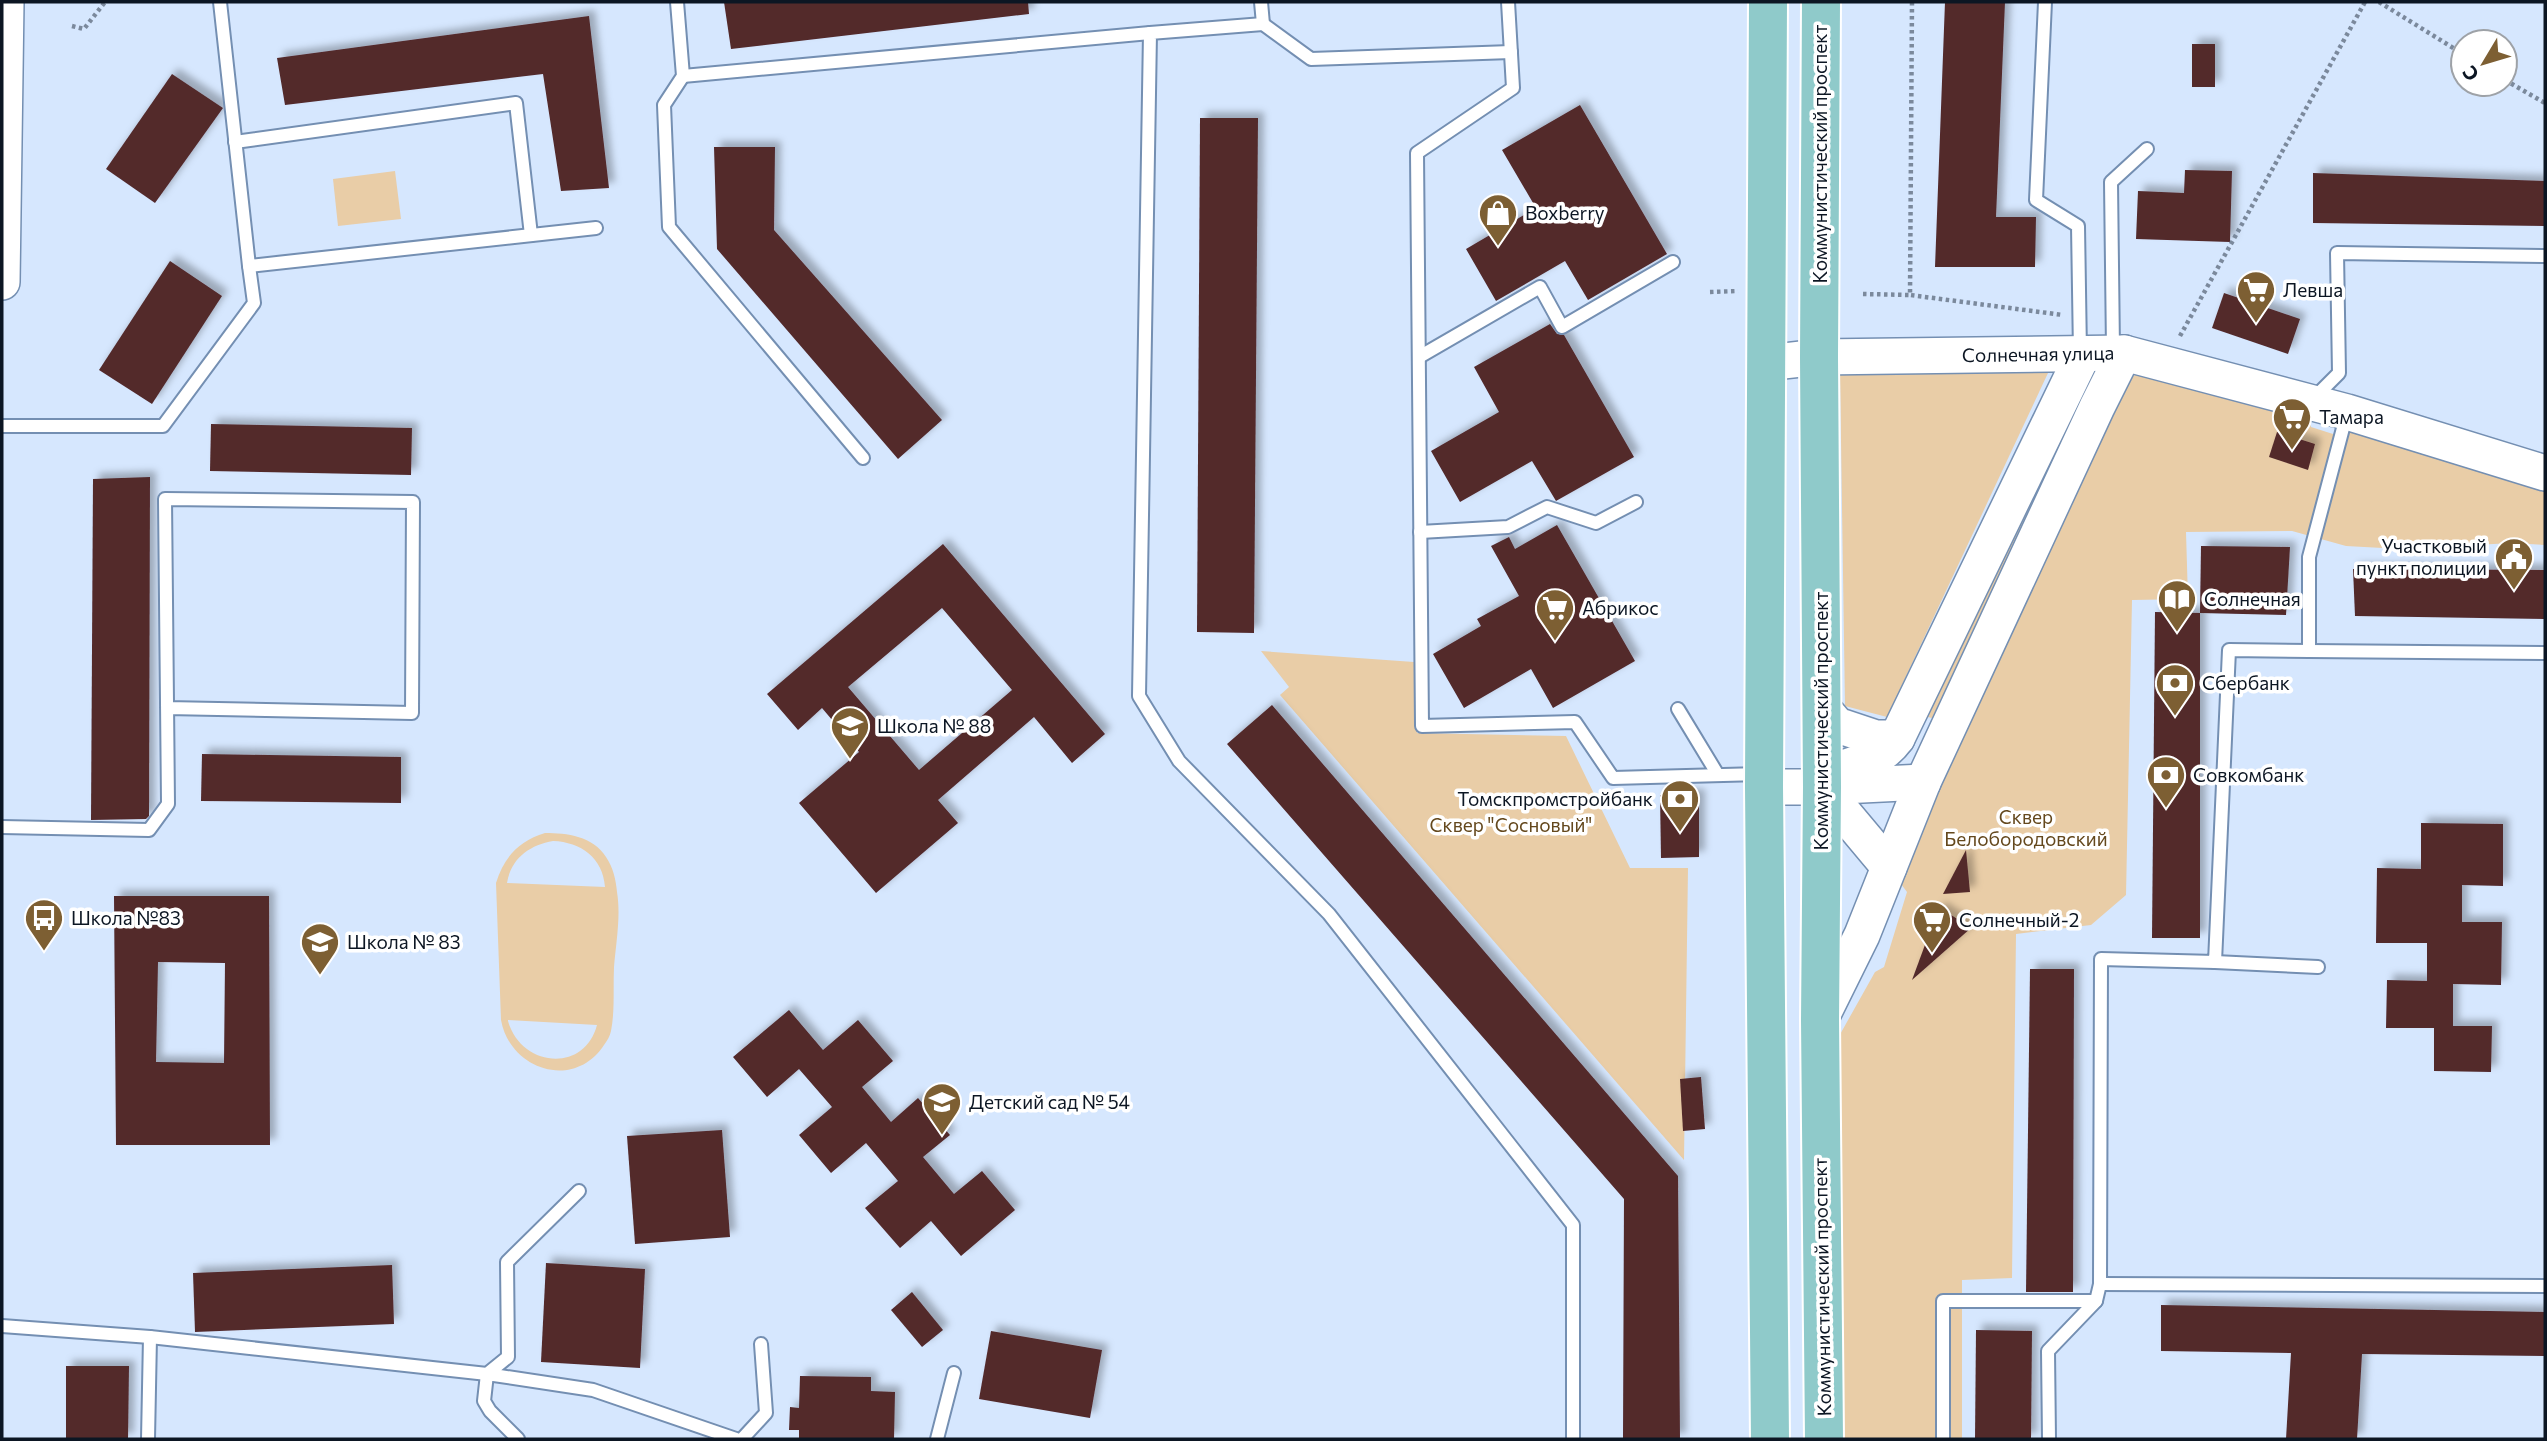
<svg xmlns="http://www.w3.org/2000/svg" width="2547" height="1441" font-family="Commissioner,sans-serif">
	<style>
		.green { fill: #e9cda7; fill-rule: evenodd }
		.building { fill: #52292c; fill-rule: evenodd; filter: url(#shadow) }
		.lines { fill: none; stroke-linecap: round; stroke-linejoin: round }
		.lane-casing { stroke: #748fb2; stroke-width: 16 }
		.secondary-casing { stroke: #748fb2; stroke-width: 38 }
		.primary-casing { stroke: #fff; stroke-width: 42 }
		.path { stroke: #7b899c; stroke-width: 4.5; stroke-dasharray: 3.5 3.5; stroke-linecap: butt }
		.lane { stroke: #fff; stroke-width: 12 }
		.secondary { stroke: #fff; stroke-width: 35 }
		.primary { stroke: #8fcaca; stroke-width: 38 }
		.labels { text-anchor: middle; stroke-width: 7; stroke-linejoin: round; paint-order: stroke }
		.street-label { font-size: 19px; fill: #0c1623; stroke: #fff }
		.poi-label { font-size: 19px; fill: #0c1623; stroke: #fff; text-anchor: start }
		.park-label { font-size: 19px; fill: #64481d; stroke: #fff }
	</style>
	<defs>
		<filter id="shadow"><feDropShadow dx="6" dy="-6" stdDeviation="3.5" flood-color="#0004"/></filter>
	</defs>
	<rect width="100%" height="100%" fill="#d6e7fe"/>
	<!-- green -->
	<g class="green">
		<polygon points="395,171 401,219 338,226 333,179"/>
		<polygon points="2152,369 2306,411 2311,427 2333,434 2350,421 2545,482 2545,545 2512,543 2401,549 2346,546 2292,531 2186,532 2188,599 2132,600 2126,895 2091,925 2016,934 2012,1278 1962,1280 1962,1439 1842,1439 1838,1038 1875,972 1884,967 1907,892 1901,884 1902,854 2122,384 2135,375"/>
		<polygon points="2048,373 1887,717 1845,706 1840,374"/>
		<polygon points="2054,446 2064,449 1932,718 1923,716"/>
		<polygon points="1261,651 1414,662 1417,733 1566,736 1630,868 1688,868 1684,1160 1280,695 1289,687"/>
		<path d="M545 833C567 833 593 836 606 857 613 867 616 880 617 892 621 916 616 943 614 967 613 988 615 1011 611 1031 610 1036 607 1041 604 1045 574 1091 510 1070 501 1020L496 883C504 857 519 841 545 833ZM553 841C581 842 603 858 605 887L507 883C511 858 530 845 553 841ZM508 1021V1020L597 1025C584 1074 521 1067 508 1021Z"/>
	</g>
	<!-- building -->
	<g class="building">
		<polygon points="724,2 1028,2 1029,14 731,49"/>
		<polygon points="1945,2 2005,2 1996,217 2036,217 2035,267 1935,267"/>
		<polygon points="589,16 609,188 561,191 543,74 285,105 277,58"/>
		<rect x="2192" y="44" width="23" height="43"/>
		<polygon points="172,74 223,108 155,203 106,169"/>
		<polygon points="1580,105 1667,254 1588,300 1565,261 1496,301 1466,249 1536,208 1502,150"/>
		<polygon points="1200,118 1258,118 1254,633 1197,632"/>
		<polygon points="714,147 775,147 774,230 942,420 898,459 717,249"/>
		<polygon points="2185,170 2232,171 2230,242 2136,239 2138,191 2184,193"/>
		<polygon points="2313,173 2545,181 2545,226 2313,223"/>
		<polygon points="170,261 222,296 152,404 99,370"/>
		<polygon points="2224,293 2300,319 2288,354 2212,328"/>
		<polygon points="1550,324 1557,334 1564,335 1634,457 1556,501 1532,461 1460,502 1431,451 1499,412 1474,367"/>
		<polygon points="211,424 412,428 411,475 210,471"/>
		<polygon points="2277,432 2315,444 2308,470 2269,457"/>
		<polygon points="150,477 149,816 146,819 91,820 93,479"/>
		<polygon points="1557,525 1635,661 1553,708 1531,669 1464,708 1433,654 1481,626 1477,619 1519,596 1491,546 1509,537 1515,549"/>
		<path d="M943 544 1105 734 1072 763 1034 717 938 800 958 823 876 893 799 803 859 752 822 708 798 730 767 694ZM942 608 1012 690 919 770 848 687Z"/>
		<polygon points="2201,546 2290,547 2286,615 2200,613"/>
		<polygon points="2353,569 2545,570 2545,619 2355,616"/>
		<polygon points="2155,612 2200,613 2200,938 2152,938"/>
		<polygon points="1272,705 1678,1176 1680,1439 1623,1439 1624,1199 1227,744"/>
		<polygon points="202,754 401,757 401,803 201,801"/>
		<polygon points="1660,795 1699,795 1699,857 1661,858"/>
		<polygon points="2421,823 2503,824 2503,886 2462,885 2462,922 2502,922 2501,985 2453,984 2453,1026 2492,1026 2491,1072 2434,1071 2434,1028 2386,1028 2387,980 2427,981 2427,943 2376,943 2377,868 2421,869"/>
		<polygon points="1966,850 1970,892 1943,894"/>
		<path d="M114 896H269L270 1145H116ZM158 962 225 963 224 1063 156 1062Z"/>
		<polygon points="1939,907 1971,928 1912,980"/>
		<polygon points="2030,969 2074,969 2073,1292 2026,1292"/>
		<polygon points="789,1010 823,1050 858,1020 893,1061 862,1087 891,1122 918,1098 950,1135 923,1157 954,1194 982,1171 1015,1210 961,1256 931,1221 900,1248 865,1208 898,1181 866,1143 831,1173 799,1135 832,1107 799,1069 767,1097 733,1057"/>
		<polygon points="1701,1077 1705,1129 1683,1131 1680,1079"/>
		<polygon points="722,1130 730,1237 635,1244 627,1136"/>
		<polygon points="546,1263 645,1269 640,1368 541,1362"/>
		<polygon points="392,1265 394,1324 195,1332 193,1273"/>
		<polygon points="912,1292 943,1330 922,1347 891,1310"/>
		<polygon points="2161,1305 2545,1312 2545,1356 2362,1354 2357,1439 2286,1439 2291,1353 2161,1351"/>
		<polygon points="1976,1330 2032,1331 2031,1439 1975,1439"/>
		<polygon points="991,1331 1102,1350 1090,1418 979,1399"/>
		<polygon points="66,1366 129,1366 128,1439 66,1439"/>
		<polygon points="800,1376 871,1377 871,1391 895,1392 894,1439 799,1439 799,1430 789,1430 790,1407 799,1408"/>
	</g>
	<g class="lines">
		<!-- lane casing -->
		<g class="lane-casing">
			<g id="lane">
				<polyline points="220,2 249,266 596,228"/>
				<polyline points="677,2 683,76 664,105 669,227 863,458"/>
				<polyline points="1261,2 1263,24 1150,33 1139,696 1179,761 1329,914 1573,1225 1573,1439"/>
				<polyline points="1508,2 1513,88 1417,153 1422,726 1575,722 1613,778 1760,774"/>
				<polyline points="2045,2 2036,200 2078,226 2080,353"/>
				<polyline points="1263,24 1311,59 1511,52"/>
				<polyline points="683,76 1150,33"/>
				<polyline points="235,142 516,103 531,235"/>
				<polyline points="2113,350 2111,182 2147,149"/>
				<polyline points="1419,357 1540,287 1562,327 1673,262"/>
				<polyline points="2314,398 2339,373 2337,253 2545,256"/>
				<polyline points="2,426 163,426 254,303 249,266"/>
				<polyline points="1420,532 1508,527 1547,507 1596,523 1636,502"/>
				<polyline points="2309,651 2545,653"/>
				<polyline points="1678,709 1718,775"/>
				<polyline points="2,827 149,830 168,804 165,499 413,502 412,713 167,708"/>
				<polyline points="2215,962 2318,967"/>
				<polyline points="2100,1284 2545,1286"/>
				<polyline points="2,1326 150,1337 487,1374 508,1357 507,1262 579,1191"/>
				<polyline points="148,1439 150,1337"/>
				<polyline points="518,1439 490,1411 484,1401 487,1374 593,1390 736,1439"/>
				<polyline points="742,1439 766,1413 761,1344"/>
				<polyline points="937,1439 954,1373"/>
				<polyline points="1943,1439 1943,1301 2096,1301"/>
				<polyline points="2049,1439 2048,1351 2096,1301 2100,1284 2101,959 2215,962 2229,650 2309,651 2309,557 2347,413"/>
			</g>
		</g>
		<!-- secondary casing -->
		<g class="secondary-casing">
			<g id="secondary">
				<polyline points="2,282 6,2"/>
				<polyline points="1766,363 1819,357 2124,353 2347,412 2545,473"/>
				<polyline points="1820,705 1837,725 1876,738 1897,738"/>
				<polyline points="1764,787 1822,787 1923,782"/>
				<path d="M1822 787C1828 781 1836 771 1843 768 1867 759 1881 760 1897 738L2083 354"/>
				<polyline points="1822,787 1889,867"/>
				<polyline points="1820,1020 1862,935 1923,782 2097,407 2124,353"/>
			</g>
		</g>
		<!-- primary casing -->
		<g class="primary-casing">
			<g id="primary">
				<polyline points="1768,2 1764,787 1770,1439"/>
				<polyline points="1821,2 1819,357 1822,787 1820,1020 1824,1439"/>
			</g>
		</g>
		<!-- path -->
		<g class="path">
			<polyline points="1912,2 1910,295 2063,315"/>
			<polyline points="2379,2 2463,54"/>
			<polyline points="72,26 84,29 105,2"/>
			<polyline points="2505,80 2545,103"/>
			<polyline points="1710,292 1738,291"/>
			<polyline points="1863,294 1910,295"/>
			<polyline points="2180,336 2365,2"/>
		</g>
		<!-- lane -->
		<use href="#lane" class="lane"/>
		<!-- secondary -->
		<use href="#secondary" class="secondary"/>
		<!-- primary -->
		<use href="#primary" class="primary"/>
	</g>
	<!-- icons -->
	<defs>
		<g id="shop-pin" transform="scale(2.0125)"><path d="M0 17L-7.5 6A9.5 9.5 0 1 1 7.5 6Z" fill="#7d5f33" stroke="#fff"/><path d="M-5-2.5h2.3a2.7 3.5 0 0 1 5.4 0H5L5.5 6h-11ZM-1.5-2.5h3a1.5 2.3 0 0 0-3 0Z" fill="#fff"/></g>
		<g id="supermarket-pin" transform="scale(2.0125)"><path d="M0 17L-7.5 6A9.5 9.5 0 1 1 7.5 6Z" fill="#7d5f33" stroke="#fff"/><path d="M-6-5.5h2.5l.6 2H6L4.5 2H-2.5L-4.4-4H-6ZM-1.5 3.2a1.3 1.3 0 1 0 .1 0ZM3 3.2a1.3 1.3 0 1 0 .1 0Z" fill="#fff"/></g>
		<g id="civic-pin" transform="scale(2.0125)"><path d="M0 17L-7.5 6A9.5 9.5 0 1 1 7.5 6Z" fill="#7d5f33" stroke="#fff"/><path d="M-.6-6.5H3V-4.5H.6V-3L4-1V1h2V6H-6V1h2V-1L-.6-3ZM-1.2 2.5V6h2.4V2.5Z" fill="#fff"/></g>
		<g id="library-pin" transform="scale(2.0125)"><path d="M0 17L-7.5 6A9.5 9.5 0 1 1 7.5 6Z" fill="#7d5f33" stroke="#fff"/><path d="M-6-4Q-3-5.5-.7-3.5V5Q-3 3-6 4ZM6-4Q3-5.5 .7-3.5V5Q3 3 6 4Z" fill="#fff"/></g>
		<g id="bank-pin" transform="scale(2.0125)"><path d="M0 17L-7.5 6A9.5 9.5 0 1 1 7.5 6Z" fill="#7d5f33" stroke="#fff"/><path d="M-6-4H6V4H-6ZM0-2.3a2.3 2.3 0 1 0 0 4.6a2.3 2.3 0 1 0 0-4.6Z" fill="#fff"/></g>
		<g id="school-pin" transform="scale(2.0125)"><path d="M0 17L-7.5 6A9.5 9.5 0 1 1 7.5 6Z" fill="#7d5f33" stroke="#fff"/><path d="M0-5L7-2L0 1L-7-2ZM-4 1L0 2.5L4 1V4Q0 6-4 4Z" fill="#fff"/></g>
		<g id="bus-pin" transform="scale(2.0125)"><path d="M0 17L-7.5 6A9.5 9.5 0 1 1 7.5 6Z" fill="#7d5f33" stroke="#fff"/><path d="M-5-6H5V4H4V6H2V4H-2V6H-4V4H-5ZM-3.5-4V0h7V-4ZM-3.5 1.2v1.5H-2V1.2ZM2 1.2v1.5H3.5V1.2Z" fill="#fff"/></g>
	</defs>
	<g fill-rule="evenodd">
		<use href="#shop-pin" x="1498" y="213"/>
		<use href="#supermarket-pin" x="2256" y="290"/>
		<use href="#supermarket-pin" x="2292" y="417"/>
		<use href="#civic-pin" x="2514" y="557"/>
		<use href="#library-pin" x="2177" y="599"/>
		<use href="#supermarket-pin" x="1555" y="608"/>
		<use href="#bank-pin" x="2175" y="683"/>
		<use href="#school-pin" x="850" y="726"/>
		<use href="#bank-pin" x="2166" y="775"/>
		<use href="#bank-pin" x="1680" y="799"/>
		<use href="#bus-pin" x="44" y="918"/>
		<use href="#supermarket-pin" x="1932" y="920"/>
		<use href="#school-pin" x="320" y="942"/>
		<use href="#school-pin" x="942" y="1102"/>
	</g>
	<g class="labels">
		<!-- street labels -->
		<g class="street-label">
			<text transform="translate(1820 154) rotate(-90)" y="7">Коммунистический проспект</text>
			<text transform="translate(2038 354) rotate(-1)" y="7">Солнечная улица</text>
			<text transform="translate(1821 721) rotate(-90)" y="7">Коммунистический проспект</text>
			<text transform="translate(1822 1287) rotate(-91)" y="7">Коммунистический проспект</text>
		</g>
		<!-- poi labels -->
		<g class="poi-label">
			<text x="1525" y="220">Boxberry</text>
			<text x="2283" y="297">Левша</text>
			<text x="2319" y="424">Тамара</text>
			<text x="2487" y="553" text-anchor="end">Участковый<tspan x="2487" dy="22">пункт полиции</tspan></text>
			<text x="2204" y="606">Солнечная</text>
			<text x="1582" y="615">Абрикос</text>
			<text x="2202" y="690">Сбербанк</text>
			<text x="877" y="733">Школа № 88</text>
			<text x="2193" y="782">Совкомбанк</text>
			<text x="1653" y="806" text-anchor="end">Томскпромстройбанк</text>
			<text x="71" y="925">Школа №83</text>
			<text x="1959" y="927">Солнечный-2</text>
			<text x="347" y="949">Школа № 83</text>
			<text x="969" y="1109">Детский сад № 54</text>
		</g>
		<!-- park labels -->
		<g class="park-label">
			<text x="2026" y="824">Сквер<tspan x="2026" dy="22">Белобородовский</tspan></text>
			<text x="1511" y="832">Сквер "Сосновый"</text>
		</g>
	</g>
	<!-- border -->
	<rect width="2547" height="1441" fill="none" stroke="#0c1623" stroke-width="7"/>
	<!-- north arrow -->
	<g transform="translate(2484 63) rotate(232)"><circle r="33" fill="#ffffff" stroke="#9ea2a7" stroke-width="2"/>
	<path d="M0-5L12 26L0 18L-12 26Z" fill="#7d5f33"/>
	<text y="-10" font-size="19" font-weight="bold" text-anchor="middle" fill="#0c1623">С</text>
	</g>
</svg>
